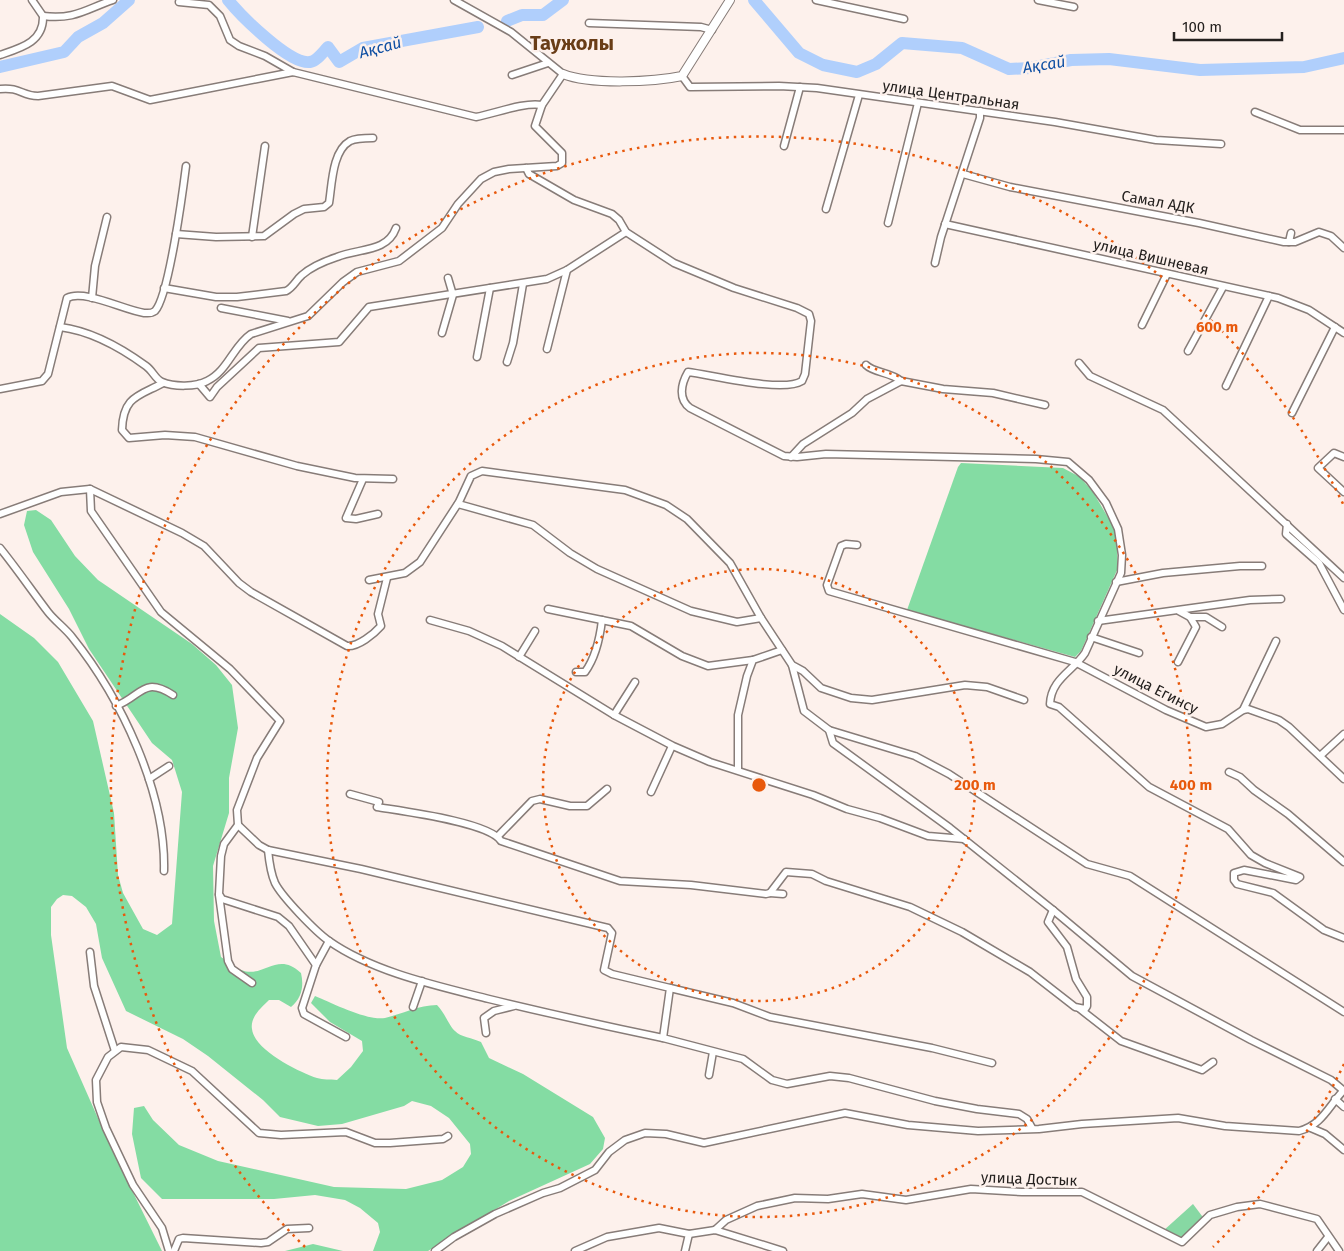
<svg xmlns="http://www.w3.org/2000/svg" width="1344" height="1251" font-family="'Fira Sans',sans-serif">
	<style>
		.green { fill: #87d8a3 }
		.forest { fill: #84dca3 }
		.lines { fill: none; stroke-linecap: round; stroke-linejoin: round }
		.river { stroke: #b0cffc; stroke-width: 12 }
		.minor-casing { stroke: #877c78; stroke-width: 9 }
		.tertiary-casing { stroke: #877c78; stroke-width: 10 }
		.minor { stroke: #fff; stroke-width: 6 }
		.tertiary { stroke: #fff; stroke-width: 8 }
		.ring { fill: none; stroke: #e8590c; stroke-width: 2.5; stroke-dasharray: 2.5 5 }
		.labels { text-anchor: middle; stroke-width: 5; stroke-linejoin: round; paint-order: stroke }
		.street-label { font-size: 15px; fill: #25211f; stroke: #fdf1ec }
		.water-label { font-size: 16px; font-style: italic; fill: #1050a3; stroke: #fdf1ec }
		.district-label { font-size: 20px; font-weight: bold; fill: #693d17; stroke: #fdf1ec }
		.centre { fill: #e8590c; stroke: #fdf1ec; stroke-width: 2.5 }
		.ring-label { font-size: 15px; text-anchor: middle; font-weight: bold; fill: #e8590c; stroke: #fdf1ec; stroke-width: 5; stroke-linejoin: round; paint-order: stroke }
	</style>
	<rect width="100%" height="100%" fill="#fdf1ec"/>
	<!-- green -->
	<polygon class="green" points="1193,1204 1205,1220 1182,1242 1163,1231"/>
	<!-- forest -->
	<g class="forest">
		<polygon points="961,463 1063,468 1080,477 1093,492 1116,531 1118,568 1081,651 1075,657 907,610 958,467"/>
		<path d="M36 510 51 520 75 556 98 580 192 644 216 665 232 685 238 728 229 778V813L213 866 214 921 221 957C227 961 234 967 241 970 264 979 277 950 301 973 304 986 302 998 291 1007L279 1000H269C261 1008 250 1017 252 1029 254 1050 299 1072 317 1078 323 1080 330 1079 337 1080L351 1067 363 1051 362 1041 330 1022 311 1003 315 996C332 1003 367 1021 385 1018 402 1014 419 1005 437 1005 445 1013 449 1026 455 1031 460 1037 473 1038 481 1042L489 1058 523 1074 593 1117 605 1138 603 1149 590 1164 509 1201 428 1251H373L380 1232 378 1223 360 1208 345 1200 315 1195 274 1199H162L141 1178 132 1134 134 1108 144 1106 153 1120 179 1145 218 1161 334 1187 406 1189 442 1180 463 1167 471 1154 470 1144 449 1118 431 1106 412 1101 404 1106 342 1124 318 1126 280 1117 263 1100 208 1056 183 1039 126 1011 102 958 96 924 86 907 72 896 63 895 57 899 51 907V935L67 1048 112 1150 162 1251H0V614L34 638 58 662 93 721 114 813 118 875 123 893 143 929 157 935 172 924 182 792 172 760 152 743 89 649 69 609 33 552 24 525 27 511Z"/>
		<polygon points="313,1244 343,1251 285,1251"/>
	</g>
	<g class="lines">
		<!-- river -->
		<g class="river">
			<path d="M228 0C241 16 290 65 310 62 317 61 323 52 328 47L339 62 363 48 478 27"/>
			<polyline points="754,0 799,53 823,65 857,72 876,64 902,43 962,48 1009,69 1030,68 1071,60 1109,59 1200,70 1304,67 1344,58"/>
			<polyline points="507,21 522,15 543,15 563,0"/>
			<polyline points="0,67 64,52 78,37 103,23 129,0"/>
		</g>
		<!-- minor casing -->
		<g class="minor-casing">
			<g id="minor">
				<polyline points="816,0 904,19"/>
				<polyline points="1038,0 1074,7"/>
				<polyline points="179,2 209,5 220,16 230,40 239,46 265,56 293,72"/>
				<path d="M43 16C75 20 86 9 113 0"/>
				<polyline points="589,23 701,27 712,30"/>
				<path d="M0 55C21 48 44 42 43 16L32 0"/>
				<polyline points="512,75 548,63"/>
				<polyline points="682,76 690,87 779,86 817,88 1055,122 1156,140 1221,144"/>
				<path d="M0 89C21 87 21 96 38 96L112 86 150 100 293 72 476 117C497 113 523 102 542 105"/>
				<polyline points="1255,112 1300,130 1344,130"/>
				<polyline points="784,146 800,87"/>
				<path d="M526 168 529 174 574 200 612 214 619 220 626 232 674 263 734 288 797 308 809 314 811 321 805 374 802 381C783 393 712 375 688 372 681 384 678 399 690 408L784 456 797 457 826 454 1036 459 1068 462 1089 480 1106 503 1118 529 1122 555 1121 573 1085 653C1073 671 1051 679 1050 704L1059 707 1149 787 1228 829 1251 855 1265 863 1300 877 1296 880 1244 870 1234 873V880L1237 884 1273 893 1324 930 1344 938"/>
				<polyline points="963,174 1010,187 1199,223 1284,242 1295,242 1319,232 1331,236 1344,248"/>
				<polyline points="826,209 859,95"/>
				<polyline points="888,223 918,103"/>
				<polyline points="945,224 1278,298 1309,310 1344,333"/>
				<path d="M176 234 216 237 264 236 294 214 304 209 324 207 329 203C332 185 332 151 350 141 356 138 366 138 373 138"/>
				<polyline points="252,237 265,146"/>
				<polyline points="1289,242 1291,233"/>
				<polyline points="935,263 941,237 980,118 980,111"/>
				<path d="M164 288 216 297H237L286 291C293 288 296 280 302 275 311 267 325 261 337 257 358 248 387 253 396 228"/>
				<polyline points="92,298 95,266 107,217"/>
				<polyline points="221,308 288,321"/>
				<polyline points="1142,325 1167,274"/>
				<path d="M60 327C92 331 120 347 146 366 153 371 155 379 162 382 174 387 196 387 207 381 228 371 233 346 251 334L308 316 343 282 357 272 399 261 442 228 458 204 481 179 494 172 509 169 557 166 562 163V153L535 126 542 105 563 74 511 32 454 0"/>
				<polyline points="442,333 453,295 448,278"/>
				<polyline points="547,349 567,270"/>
				<polyline points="1188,351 1223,287"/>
				<polyline points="477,357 490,288"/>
				<polyline points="507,362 513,343 523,284"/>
				<polyline points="1079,363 1090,376 1163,410 1344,578"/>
				<path d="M866 365C874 373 891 372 901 381"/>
				<path d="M163 383C139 396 123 396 122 430L129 438 165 435 195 437 297 466 355 478 393 479"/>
				<polyline points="199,384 210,397 217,387 259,348 339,342 369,307 547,279 567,270 626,232"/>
				<polyline points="1226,386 1269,296"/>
				<path d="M0 389 42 381 48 374 67 298C84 289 124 310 144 313 148 313 151 314 155 311 169 296 183 190 186 166"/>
				<polyline points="1292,413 1335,327"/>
				<polyline points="791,457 803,444 852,413 867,399 901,381 943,389 993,393 1045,405"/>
				<polyline points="1344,457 1334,453 1318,468 1344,492"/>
				<polyline points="363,479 346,518 356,519 378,514"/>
				<polyline points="90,489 91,511 161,612 230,669 280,721 257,758 237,810 238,825 224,844 221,856 219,894 222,899 278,917 289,926 316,965"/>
				<polyline points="458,504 533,525 570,553 597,569 691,611 737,622 761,618"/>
				<path d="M0 514 61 492 90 489 182 533 204 546 239 583 251 592 347 646C358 647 374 634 381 626L378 614 387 578"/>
				<polyline points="1287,524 1286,534 1319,563 1344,610"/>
				<polyline points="857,545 846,544 841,546 827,585 829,591 1075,662 1166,710 1206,727 1222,724 1243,710 1248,709 1279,720 1289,727 1344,779"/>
				<path d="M0 548C17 569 32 591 48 612 55 621 65 628 72 637 121 698 166 792 164 871"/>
				<polyline points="369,580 405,573 420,562 459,502 471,476 482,471 625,490 666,505 687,519 730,563 761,618 792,665 803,671 821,688 851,698 872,700 965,685 987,687 1024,700"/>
				<polyline points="1116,582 1163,573 1240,566 1262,566"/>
				<polyline points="548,609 631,626 682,656 708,666 753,660"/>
				<polyline points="1190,617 1206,617 1222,627"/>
				<polyline points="430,620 469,631 502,646 614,715 673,746 710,762 813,795 847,809 880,818 928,836 964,839"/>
				<polyline points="1098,621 1250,600 1281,599"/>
				<polyline points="1091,637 1139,653"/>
				<polyline points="519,657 535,631"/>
				<polyline points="1178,662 1196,627 1190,617 1179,611"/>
				<polyline points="792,665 804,711 829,730 915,756 949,774 1087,864 1130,876 1344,1012"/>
				<path d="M576 672H585C596 657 600 637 602 620"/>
				<path d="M116 706C142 696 143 676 173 695"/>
				<polyline points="1243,710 1276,641"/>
				<polyline points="614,715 635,682"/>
				<polyline points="829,730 833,743 950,828 1053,910 1132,976 1251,1040 1331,1080 1344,1091"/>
				<polyline points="1320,756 1344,734"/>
				<polyline points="738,769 738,715 747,676 753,660 782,650"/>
				<polyline points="1229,772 1240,777 1254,790 1288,814 1344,862"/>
				<polyline points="149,779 169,766"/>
				<polyline points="651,792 672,746"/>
				<path d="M350 794 379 802 377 807C401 811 489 822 501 841L620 881 691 885 766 894 770 893 786 872 812 874 826 881 910 907 962 932 1030 972 1075 1007 1085 1009 1087 1006V997L1076 979 1067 947 1048 922 1053 910"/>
				<polyline points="238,825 259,845 268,850 361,869 608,928 612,933 604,970 612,974 670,988 663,1038 743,1059 772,1080 787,1084 830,1076 849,1078 935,1101 977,1109 1019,1114 1027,1119 1032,1128"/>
				<polyline points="498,836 532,801 540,799 570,806 587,806 607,789"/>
				<path d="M268 850C269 860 271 874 275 883 282 897 316 932 329 941 373 972 438 986 489 999 547 1013 605 1026 663 1038"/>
				<polyline points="770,893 783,894"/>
				<polyline points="219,895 228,961 232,969 252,983"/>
				<polyline points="329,941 316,965 302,1008 304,1014 346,1037"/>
				<polyline points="90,952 94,986 115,1051"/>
				<polyline points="670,988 733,1003 770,1017 932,1048 992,1063"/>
				<polyline points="413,1007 422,981"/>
				<polyline points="1080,1009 1121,1041 1202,1070 1213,1062"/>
				<polyline points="486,1033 484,1018 494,1011 514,1006"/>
				<polyline points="709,1075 713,1052"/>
				<polyline points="1335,1099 1344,1107"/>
				<polyline points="1311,1128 1325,1134 1344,1150"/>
				<polyline points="715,1230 726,1220 757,1206 795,1198 828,1199 862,1194 906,1200 971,1189 1022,1192 1082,1192 1182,1242 1210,1215 1237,1207 1260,1204 1317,1219 1339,1251"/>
				<polyline points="169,1251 162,1228 133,1185 106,1128 97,1102 96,1080 108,1057 121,1047 148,1050 192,1071 259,1133 281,1135 346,1132 375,1143 390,1143 443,1139 448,1136"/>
				<polyline points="174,1251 179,1239 183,1238 261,1243 268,1242 287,1229 309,1228"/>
				<path d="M435 1251 454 1237 495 1214 543 1193 560 1188 595 1170 609 1152 625 1140 645 1133 666 1134 704 1143 845 1113 908 1125 978 1131 1039 1129 1082 1124 1178 1118 1225 1126 1299 1131C1322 1125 1328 1107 1343 1091"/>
				<polyline points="575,1251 607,1237 659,1228 689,1234 715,1230 783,1251"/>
				<polyline points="685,1251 689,1234"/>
				<polyline points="1317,1251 1328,1237"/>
			</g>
		</g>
		<!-- tertiary casing -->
		<g class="tertiary-casing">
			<path id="tertiary" d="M563 74C590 85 654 82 682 76L730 0"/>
		</g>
		<!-- minor -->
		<use href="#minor" class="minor"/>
		<!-- tertiary -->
		<use href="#tertiary" class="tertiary"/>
	</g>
	<!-- distance rings -->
	<g class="ring">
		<circle cx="759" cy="785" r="216"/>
		<circle cx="759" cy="785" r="432"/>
		<path d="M1344 1064A648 648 0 0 1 1213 1247M305 1247A648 648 0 1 1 1344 506"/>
	</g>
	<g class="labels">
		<!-- street labels -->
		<g class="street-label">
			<text transform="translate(951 95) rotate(8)" y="5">улица Центральная</text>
			<text transform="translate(1158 202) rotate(10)" y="5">Самал АДК</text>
			<text transform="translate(1151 257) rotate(13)" y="5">улица Вишневая</text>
			<text transform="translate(1156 689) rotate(27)" y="5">улица Егинсу</text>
			<text transform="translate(1029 1179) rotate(2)" y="5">улица Достык</text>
		</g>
		<!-- water labels -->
		<g class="water-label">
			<text transform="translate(380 47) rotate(-15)" y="6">Ақсай</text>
			<text transform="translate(1044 64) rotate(-9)" y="6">Ақсай</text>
		</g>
		<!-- district labels -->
		<g class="district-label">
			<text x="572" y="50">Таужолы</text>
		</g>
	</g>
	<circle cx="759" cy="785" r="8" class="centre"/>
	<g class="ring-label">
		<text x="1217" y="332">600 m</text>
		<text x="975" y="790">200 m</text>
		<text x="1191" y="790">400 m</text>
	</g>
	<!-- scale -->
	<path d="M1174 32v8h108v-8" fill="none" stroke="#25211f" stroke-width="2.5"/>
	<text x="1182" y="32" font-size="15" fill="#25211f" stroke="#fdf1ec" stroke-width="4" paint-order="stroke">100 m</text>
</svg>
